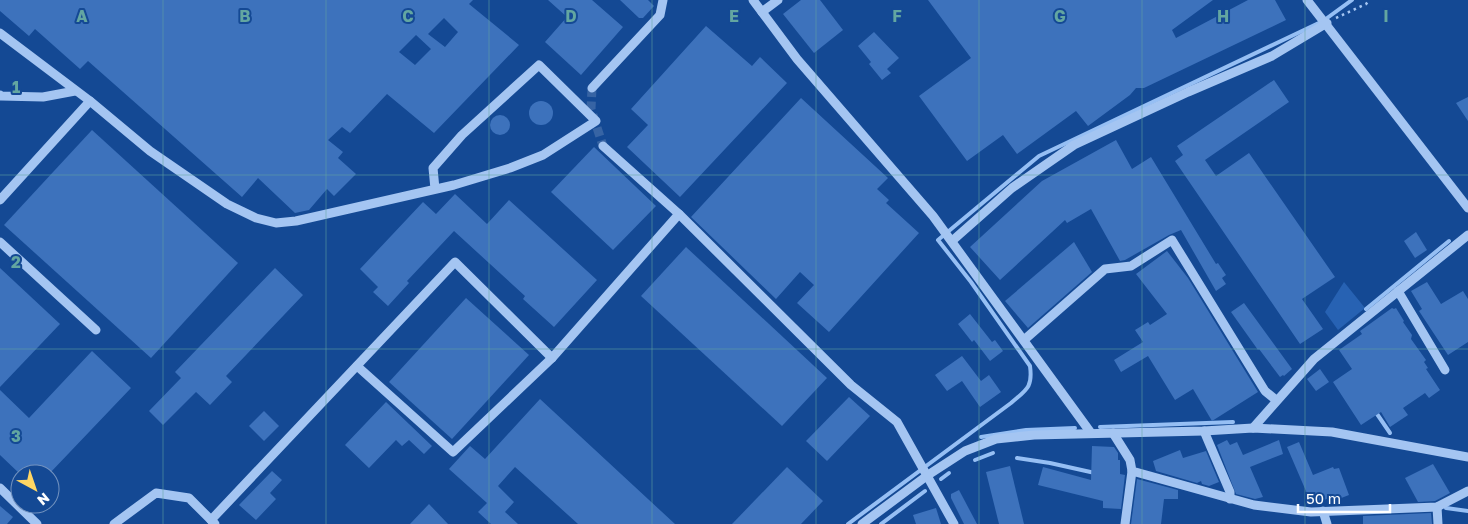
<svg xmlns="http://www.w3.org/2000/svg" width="1468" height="524" font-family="'Golos Text',sans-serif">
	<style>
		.green { fill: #2762b3 }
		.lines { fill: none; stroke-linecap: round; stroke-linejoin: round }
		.stream { stroke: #96bff4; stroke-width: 4 }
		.building { fill: #3d72bc; fill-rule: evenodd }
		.minor-tunnel { stroke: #3764a4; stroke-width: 9; stroke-dasharray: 9 4.5; stroke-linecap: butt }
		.path { stroke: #a4c5f2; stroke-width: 2.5; stroke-dasharray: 2.5 4; stroke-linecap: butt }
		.minor { stroke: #a4c5f2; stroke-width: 9 }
		.grid { fill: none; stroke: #63a6a1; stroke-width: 1; stroke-opacity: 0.55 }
		.grid-label { font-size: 16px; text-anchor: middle; font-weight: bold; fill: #63a6a1; stroke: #144994; stroke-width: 4; stroke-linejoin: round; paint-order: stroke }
	</style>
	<rect width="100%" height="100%" fill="#144994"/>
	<!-- green -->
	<polygon class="green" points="1344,282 1365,308 1338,330 1325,312"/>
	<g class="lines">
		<!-- stream -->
		<g class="stream">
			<polyline points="1366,309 1449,241"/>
			<polyline points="1375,411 1390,433"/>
			<polyline points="1100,427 1233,422"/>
			<polyline points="981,437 1026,430 1075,428"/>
			<polyline points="1017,458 1050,463 1095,473"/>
			<polyline points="975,460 993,453"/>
			<polyline points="941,479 949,473"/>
			<polyline points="1446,508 1468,511"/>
			<path d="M848 524 1011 403C1026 390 1033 388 1030 366L971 282 938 240 1039 156 1323 21 1352 0"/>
			<polyline points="881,524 925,491"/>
		</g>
	</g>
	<!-- building -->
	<g class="building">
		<path d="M0 0H473L469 4 519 45 434 133 387 94 350 133 342 127 328 140 343 152 338 158 356 174 334 196 327 189 309 210 295 213 258 178 242 197 88 61 80 69 35 29 29 36 0 11ZM444 18 458 32 445 47 428 34ZM416 35 431 49 415 65 399 52Z"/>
		<polygon points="548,0 592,0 623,27 581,75 545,42 567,17"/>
		<polygon points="620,0 648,0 654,6 643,18 639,18"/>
		<polygon points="801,0 820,0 843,30 814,53 783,14"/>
		<polygon points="928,0 1213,0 1172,30 1176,38 1248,0 1275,0 1286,20 1144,88 1136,88 1130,95 1088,126 1076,111 1017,154 1003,135 967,161 919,96 971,58"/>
		<polygon points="706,26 752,66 760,57 787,83 680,197 627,147 648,125 631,109"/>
		<polygon points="874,32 899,58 887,69 891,73 882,80 869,64 871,62 858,46"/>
		<polygon points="1274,80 1289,102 1205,160 1216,176 1249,153 1335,277 1302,299 1323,329 1300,344 1175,161 1183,155 1177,146"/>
		<polygon points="1468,97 1468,121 1456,103"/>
		<polygon points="801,98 888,178 877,189 889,200 886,203 919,233 829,332 797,303 814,285 800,272 776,299 691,217"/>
		<circle cx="541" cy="113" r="12"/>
		<circle cx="500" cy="125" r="10"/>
		<polygon points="92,130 238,263 151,358 4,225"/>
		<polygon points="1116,140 1132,169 1151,157 1216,264 1218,263 1226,275 1222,278 1226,284 1216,291 1181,230 1169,235 1125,260 1120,261 1091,209 1067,223 1065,220 1000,280 970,247 1042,181"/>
		<polygon points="594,147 656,206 613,250 551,192"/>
		<polygon points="455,194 487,224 509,200 597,280 554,327 523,299 525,296 454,231 407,281 409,283 388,306 373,292 378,287 360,269 423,202 436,214"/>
		<polygon points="1416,232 1427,250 1415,258 1404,241"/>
		<polygon points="1074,242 1092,272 1028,328 1005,301"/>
		<polygon points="686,247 827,378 782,426 641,296"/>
		<polygon points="1167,251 1188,278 1258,392 1212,421 1193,389 1175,400 1148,356 1121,372 1114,360 1143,342 1135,330 1148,322 1150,325 1167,314 1136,274"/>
		<polygon points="0,268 60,324 0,387"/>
		<polygon points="275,268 303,295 226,376 232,382 210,405 196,392 163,425 149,411 181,378 175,372"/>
		<polygon points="1427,282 1441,304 1463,291 1468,299 1468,342 1448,355 1419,311 1422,309 1411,291"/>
		<polygon points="466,298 529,355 452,439 389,382"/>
		<polygon points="1244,303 1292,369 1284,376 1283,375 1280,377 1259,349 1258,350 1231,312"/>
		<polygon points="1392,308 1394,309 1396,308 1404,321 1403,322 1412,335 1411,339 1426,360 1424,362 1428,368 1426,369 1440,390 1429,398 1425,393 1403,408 1408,415 1390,427 1381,412 1361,425 1333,382 1352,369 1339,350 1362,334 1360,331"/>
		<polygon points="970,314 992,342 995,340 1003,351 990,361 974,340 972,342 958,324"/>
		<polygon points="92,351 131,388 49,474 20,474 0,455 0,390 29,418"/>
		<polygon points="962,356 981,381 989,375 1001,392 980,407 962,381 947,391 935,375"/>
		<polygon points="1320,369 1329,382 1316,391 1307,379"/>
		<polygon points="849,397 870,416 827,461 806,441"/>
		<polygon points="540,399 675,524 578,524 515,467 498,486 514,502 505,512 518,524 491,524 478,512 487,503 449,469 470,446 485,459"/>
		<polygon points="386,402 432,446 424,454 409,440 402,446 396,440 369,468 345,445"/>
		<polygon points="264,411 279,426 264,441 249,426"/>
		<polygon points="1227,440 1230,445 1237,442 1243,455 1279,440 1283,454 1250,467 1263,497 1255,499 1236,494 1217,445"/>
		<polygon points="1299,442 1313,475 1333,467 1334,469 1339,468 1349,495 1331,502 1329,498 1312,505 1287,447"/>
		<polygon points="1092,446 1114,447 1118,453 1118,460 1120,460 1120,474 1125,475 1121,509 1103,508 1103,501 1038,485 1043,467 1091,480"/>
		<polygon points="1180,450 1183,458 1206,451 1219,482 1209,486 1202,484 1201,481 1197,483 1156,471 1153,461"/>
		<polygon points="1433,464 1450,493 1435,501 1418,502 1405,478"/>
		<polygon points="1010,466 1024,524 999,524 986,472"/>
		<polygon points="787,467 823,501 801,524 732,524"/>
		<polygon points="272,471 282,480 270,493 276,499 256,520 239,505"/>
		<polygon points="1137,479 1178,490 1178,499 1164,499 1161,524 1131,524"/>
		<polygon points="959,490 977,524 964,524 951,498 951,494"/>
		<polygon points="429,504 448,524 410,524"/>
		<polygon points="0,506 13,517 7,524 0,524"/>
		<polygon points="936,508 941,524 916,524 913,515"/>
		<polygon points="1431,513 1432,524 1363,524 1363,516"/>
	</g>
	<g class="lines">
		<!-- minor-tunnel -->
		<polyline class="minor-tunnel" points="592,88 591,109 603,146"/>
		<!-- path -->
		<polyline class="path" points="1336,18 1366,4 1370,0"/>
		<!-- minor -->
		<g class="minor">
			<polyline points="753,0 797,59 933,216 1091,433"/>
			<polyline points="1307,0 1468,208"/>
			<polyline points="762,12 778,0"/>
			<polyline points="0,33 90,101 150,151 227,204 256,218 276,223 296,221 454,185 510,168 543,155 596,121 539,65 462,135 433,168 435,189"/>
			<polyline points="592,88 660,15 663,0"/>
			<polyline points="0,95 1,96 43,97 75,91"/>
			<polyline points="603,146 679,214 851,385 897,422 954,524"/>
			<polyline points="0,200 90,101"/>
			<polyline points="952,241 1012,188 1074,145 1188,92 1272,56 1327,23"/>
			<polyline points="0,242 96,330"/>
			<polyline points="1398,291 1445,370"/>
			<polyline points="1024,340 1105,269 1131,266 1172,240 1265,391 1276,400"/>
			<polyline points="357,366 453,452 552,358 679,214"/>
			<polyline points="1253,428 1314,359 1468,235"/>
			<polyline points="1204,431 1230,492 1230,499"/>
			<polyline points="1113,433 1130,460 1132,471 1254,505 1311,512 1437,507 1468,491"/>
			<polyline points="0,488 37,524"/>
			<polyline points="1437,507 1438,524"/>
			<polyline points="1323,511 1327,524"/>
			<polyline points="211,520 455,262 552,358"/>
			<polyline points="114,524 156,493 189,498 215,524"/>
			<polyline points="862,524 928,475 965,451 996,439 1034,435 1204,431 1253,428 1332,432 1468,457"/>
			<polyline points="1125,524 1132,471"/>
		</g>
	</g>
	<!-- grid -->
	<path class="grid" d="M163 0V524M326 0V524M489 0V524M652 0V524M816 0V524M979 0V524M1142 0V524M1305 0V524M0 175H1468M0 349H1468"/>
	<g class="grid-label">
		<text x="82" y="22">A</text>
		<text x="245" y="22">B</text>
		<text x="408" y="22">C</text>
		<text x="571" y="22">D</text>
		<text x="734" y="22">E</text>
		<text x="897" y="22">F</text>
		<text x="1060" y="22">G</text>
		<text x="1223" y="22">H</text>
		<text x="1386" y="22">I</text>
		<text x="16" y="93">1</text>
		<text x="16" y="268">2</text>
		<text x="16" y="442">3</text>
	</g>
	<!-- north arrow -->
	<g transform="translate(35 489) rotate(140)"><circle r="24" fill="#144994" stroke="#7292bf"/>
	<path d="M0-4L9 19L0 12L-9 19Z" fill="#ffd664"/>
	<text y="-8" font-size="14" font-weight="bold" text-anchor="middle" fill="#ffffff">N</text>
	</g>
	<!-- scale -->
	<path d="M1298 504v8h92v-8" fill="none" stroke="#ffffff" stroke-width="2.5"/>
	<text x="1306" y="504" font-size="15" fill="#ffffff" stroke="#144994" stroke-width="4" paint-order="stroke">50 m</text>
</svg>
